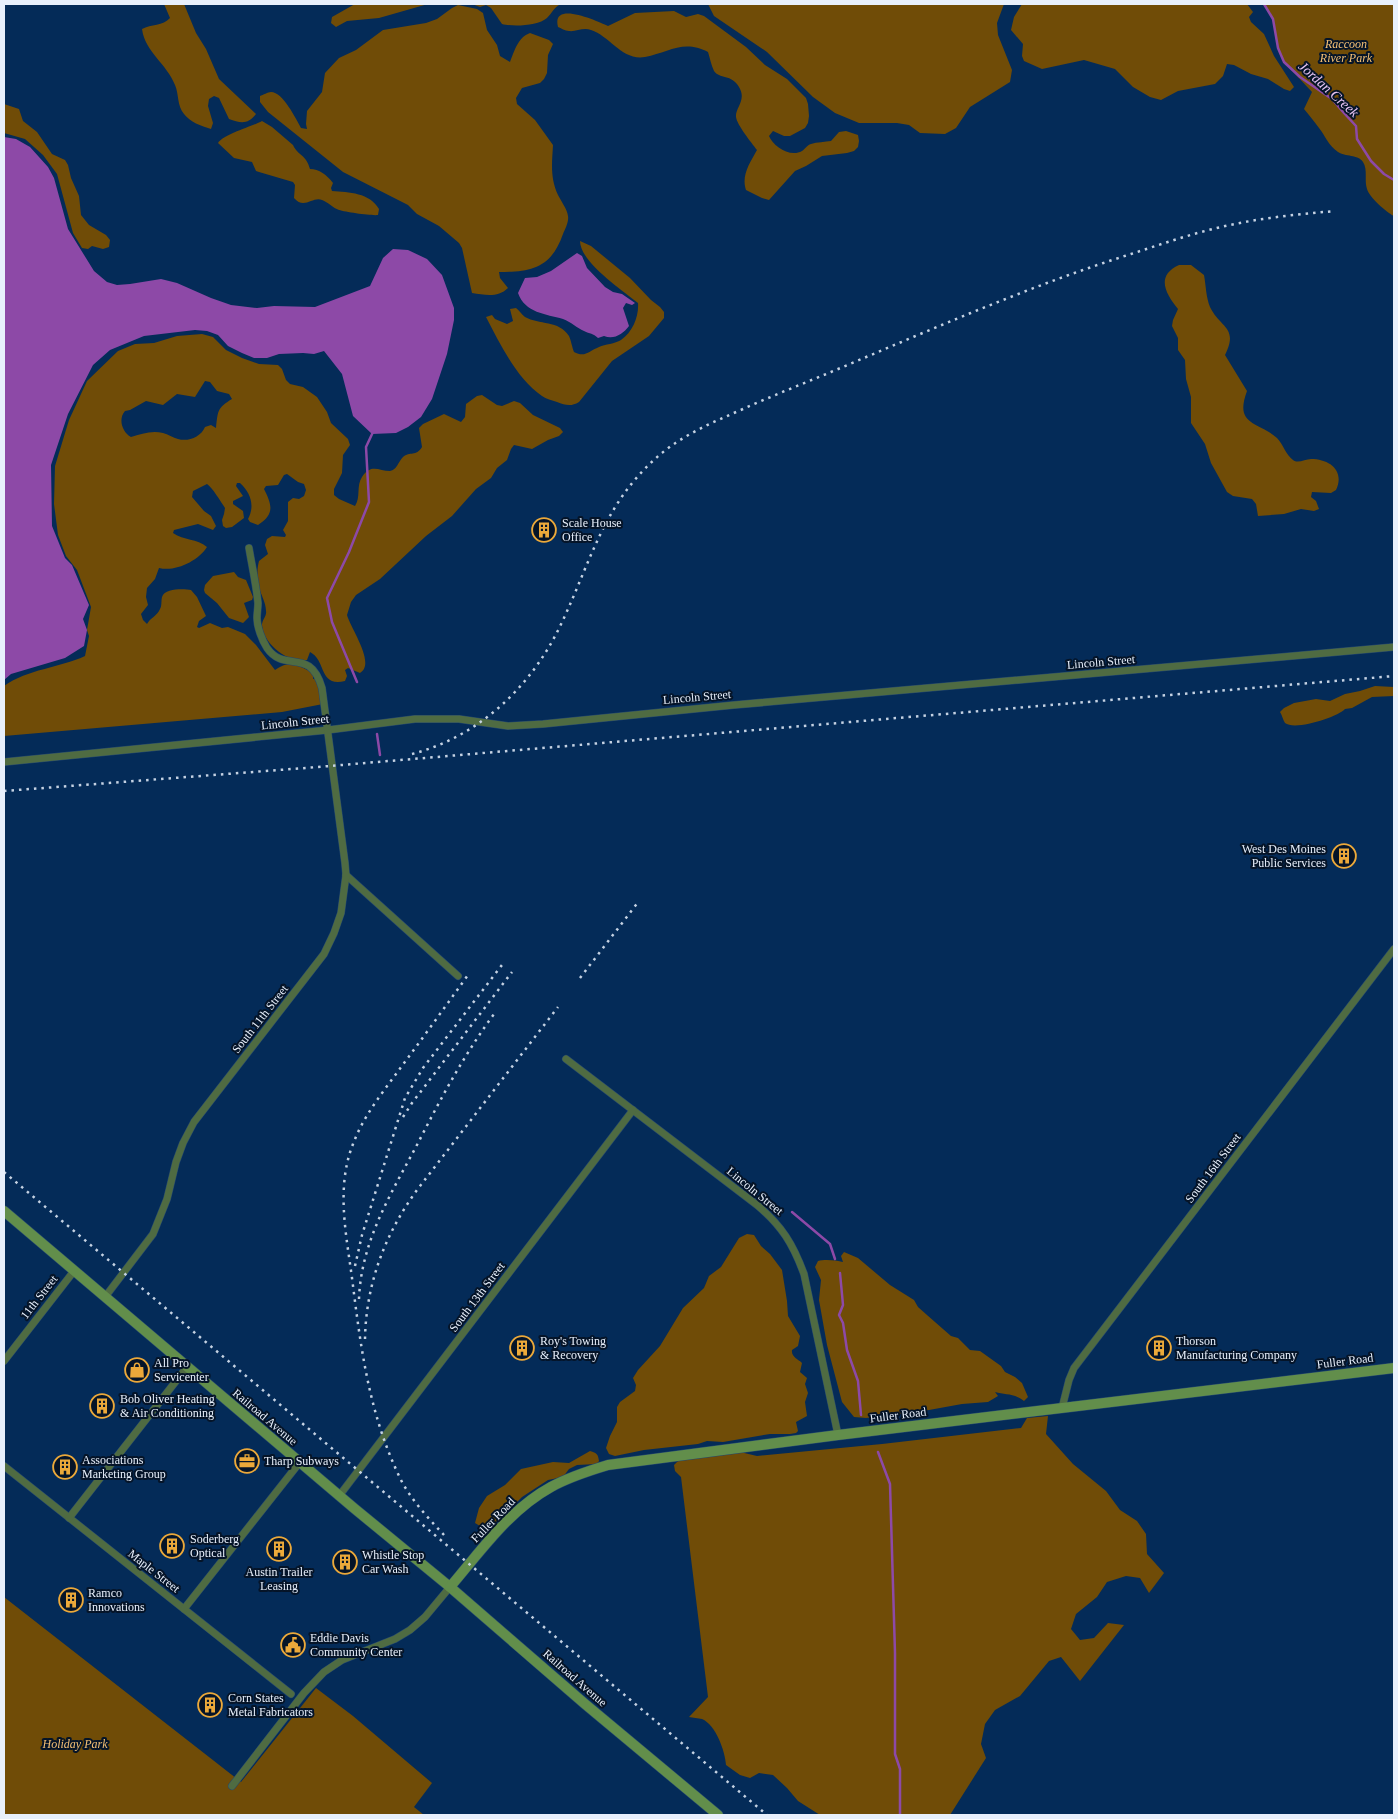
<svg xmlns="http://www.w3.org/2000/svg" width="1398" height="1819" font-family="'Times New Roman',serif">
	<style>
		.green { fill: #704c07; fill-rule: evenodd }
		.water { fill: #8d49a7 }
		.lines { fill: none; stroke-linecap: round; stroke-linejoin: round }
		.stream { stroke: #8d49a7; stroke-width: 2.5 }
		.street-casing { stroke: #24476f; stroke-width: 8 }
		.secondary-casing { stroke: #24476f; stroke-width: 11 }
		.street { stroke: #4f6b42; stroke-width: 7 }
		.secondary { stroke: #628e4b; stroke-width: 10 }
		.rail { stroke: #c5d2e3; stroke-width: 2.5; stroke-dasharray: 2.5 5; stroke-linecap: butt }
		.labels { text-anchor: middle; stroke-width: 4; stroke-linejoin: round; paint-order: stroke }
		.park-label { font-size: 12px; font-style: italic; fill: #f5c074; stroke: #051428 }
		.poi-label { font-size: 12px; fill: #e8f0fc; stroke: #051428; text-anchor: start }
		.street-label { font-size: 12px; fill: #e8f0fc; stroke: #051428 }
		.water-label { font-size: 14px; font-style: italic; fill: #e7c5f5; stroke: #051428 }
	</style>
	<rect width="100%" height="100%" fill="#042b58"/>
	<!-- green -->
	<g class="green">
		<path d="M164 4H184L196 33 206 49 219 79 256 114C248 125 240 123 229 119L219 98 214 96 209 99 208 106 213 123 211 129C201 126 190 122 184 114 177 106 179 94 175 85 167 64 145 52 142 29 151 24 163 26 170 18Z"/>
		<polygon points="355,4 428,4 379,18 347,21 336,27 331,23 332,17"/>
		<path d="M472 4H561C554 7 552 13 547 18 538 26 513 27 502 24L491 8 486 5 480 7Z"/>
		<polygon points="708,4 1004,4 997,23 998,35 1012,70 1010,82 970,107 956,128 945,134 920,133 909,125 897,123 859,123 835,113 813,97 767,52 714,16"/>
		<polygon points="1022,4 1247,4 1253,12 1249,17 1251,22 1264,34 1274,56 1294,87 1290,91 1284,89 1268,79 1251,74 1234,65 1227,64 1223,76 1215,84 1178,91 1161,100 1150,97 1133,87 1115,69 1084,60 1042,69 1024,61 1022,56 1023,44 1011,30 1014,17"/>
		<path d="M1264 4H1394V216C1386 212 1369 197 1367 189 1364 180 1368 170 1363 162 1358 154 1345 157 1338 152 1328 145 1326 137 1319 128 1314 121 1309 115 1304 109L1312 92 1284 62 1278 48 1273 19Z"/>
		<path d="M458 5 477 9 483 13 487 30 497 45 500 56 510 62C514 52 518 37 530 33L549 40 553 44 548 55 547 73 544 79 540 83 522 88 516 98 517 104 535 120 553 145C552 163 550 178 558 195 561 201 567 209 568 216 569 222 565 229 563 234 551 268 532 272 499 272L500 278 508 288C498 298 485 295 472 293L462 248 459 243 439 226 417 214 408 205 343 172 268 112 260 102V96C263 95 268 92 271 92 283 92 296 119 301 128L307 129 306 124 307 111 322 92 325 73 339 58 356 50 383 30 426 23 437 19 452 8Z"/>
		<path d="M674 11 686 17 698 14 704 16 746 47 765 65 787 79 806 98 808 104 809 116 808 123 805 128 790 136H784L773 131 769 136C773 146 790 158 802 151 805 149 807 145 811 144 817 142 825 142 831 141L839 132 846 131 858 135 859 141 858 147 854 151 847 153 822 156 806 166 795 171 769 200 762 198 746 190C741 175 750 163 757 150 751 142 737 125 736 117 735 108 747 100 739 87 732 74 719 79 714 71 711 65 710 58 708 52 683 39 668 53 645 57 622 61 610 36 591 30 583 27 576 32 569 31 565 31 561 28 558 27 551 0 597 21 608 26L635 13Z"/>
		<polygon points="4,104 19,109 23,121 37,132 52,154 65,160 68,165 71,178 79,196 81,215 89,225 106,235 110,240 109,247 103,249 92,246 88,249 82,248 73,233 57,174 43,155 25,139 4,133"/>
		<path d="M262 121 272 127 293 145C298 156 306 154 310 169 319 169 327 175 333 183L331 188 332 191C349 192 370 193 379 209L378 215C372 216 346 212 339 210 333 208 328 202 322 200 313 196 304 210 294 198L295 185 293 182 259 172 256 171 252 162 234 158 218 143C224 134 251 127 262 121Z"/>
		<path d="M580 241 591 246 630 278 651 300 660 307 664 312V318L649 336 612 361 579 402C571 407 565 405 557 402 552 400 546 399 542 396 517 379 500 344 486 317L492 315 495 319 507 324 513 321 510 309 516 308C519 310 522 315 525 317 539 325 559 320 569 336 571 340 572 347 574 352 585 358 589 351 599 347 605 344 615 344 621 340 633 332 639 316 638 303 622 290 580 262 580 241Z"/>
		<path d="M1179 265H1191L1204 275C1206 286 1206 297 1210 307 1220 328 1239 327 1225 355L1247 391C1234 426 1258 421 1277 438 1283 444 1286 455 1293 460 1298 464 1305 459 1311 459 1330 459 1345 471 1336 490L1331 493 1312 492 1311 497 1316 501 1319 509 1314 511 1301 509 1284 514 1258 516 1256 504 1252 499 1233 496 1227 492 1211 463 1205 444 1191 423V397L1186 379 1185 360 1178 350V338L1172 326 1173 320 1178 309C1166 294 1155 276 1179 265Z"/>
		<path d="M202 334 213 337 226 350 242 358 259 364 278 365 282 369 286 380 290 384 303 387 317 397 327 412 331 423 348 439 350 445 343 455 342 473 334 489V495L339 499 355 506C361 497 356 486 362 477 371 463 379 471 390 471 397 470 398 462 403 457 410 451 416 457 422 447L419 428 423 424 444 414 461 422 465 417 466 404 477 396 482 395 497 405 502 406 514 401 520 403 533 415 560 428 563 432 559 436 548 440 532 449 514 445 511 449 507 460 497 468 491 478 476 489 452 516 426 536 380 579 356 595 351 602 347 615C351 629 376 664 360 673L348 668 345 670 347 676 345 681C318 687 327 661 310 652L307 660C290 665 262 643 262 625 262 620 267 616 266 611 266 602 260 593 258 585 257 578 257 568 259 561L268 554 265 545 267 539 272 536 285 537 286 535 283 530 288 521V502L293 498 299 499 304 496 306 490 304 484 298 482 287 474 284 475 278 485 266 486 264 489C272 505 275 514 258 525L250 522 248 519C255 506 251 493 240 483H237L236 486 243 496 233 501V504L243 511 244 518 232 527 226 528 223 526 222 520 224 514 225 508C221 502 212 487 207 484L193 491 192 497 204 511 211 516 216 526 213 530 198 524 174 530 173 533C184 541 197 538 207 547 198 561 176 572 159 568L155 579 147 588 146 597 148 605 141 614 143 620 147 624C150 618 157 616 160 609 162 606 161 601 162 597 165 588 184 589 191 590L197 597 206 616 199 621 197 627 199 628 210 623 222 628 228 627 245 634 256 645 275 670C277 669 279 667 282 666 291 661 306 668 313 674V679L316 678 323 704 282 712 4 736V686C28 669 59 668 85 656L89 636 87 630 91 607 77 570 66 556 58 535 54 504 55 466 69 420 87 381 118 351 135 344 154 343 177 336ZM205 381 210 382 217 391 229 394 232 399C217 408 218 411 216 428L211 425 205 427C201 437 188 442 178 439 173 438 168 434 163 433 152 430 141 434 131 437 122 432 118 419 125 411L130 410 146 401 163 405 177 394 195 397Z"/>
		<polygon points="234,572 238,577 246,580 253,597 252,600 244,603 249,617 243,623 229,618 217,603 205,593 204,590 205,585 213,576"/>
		<path d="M1375 686 1394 687V696L1372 697 1352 708 1345 709C1338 717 1295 731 1285 723 1283 720 1282 715 1280 712L1284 708 1294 703 1316 699 1330 701 1345 694 1360 691Z"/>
		<path d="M747 1234 754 1235 761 1246 770 1254 782 1270 787 1301 788 1316 800 1336 798 1346 792 1350C791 1357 798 1359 802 1363L800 1372 807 1378 805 1384 808 1393 805 1402 807 1416 796 1422 798 1431 796 1433 790 1434H770L723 1442 707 1441 698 1444 644 1450 615 1456 609 1454 606 1448 610 1436 617 1422V1407L620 1402 635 1391 636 1385 633 1378 638 1370 660 1346 683 1308 704 1288 709 1276 721 1267 739 1238Z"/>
		<path d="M844 1252 858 1258 890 1285 914 1300 918 1307 927 1315 951 1336 958 1338 970 1350 980 1351 1001 1366 1005 1372 1015 1377 1022 1383 1028 1397 1024 1401C1014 1393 1005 1395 995 1392L998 1396 988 1402 962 1404 929 1410 866 1418 854 1417 842 1402 827 1345 819 1300 821 1280 815 1267 818 1261C824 1259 836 1260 843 1262L841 1256Z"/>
		<path d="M1048 1416 1046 1434 1073 1464 1106 1491 1120 1510 1137 1521 1146 1534 1147 1554 1164 1573 1149 1593 1140 1578 1126 1576 1107 1582 1097 1597 1076 1614 1071 1629 1080 1640 1094 1638 1108 1623 1124 1625 1080 1681 1061 1657 1049 1661 1020 1696 995 1710 985 1724 981 1744 986 1758 950 1815H820L798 1801 787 1788 773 1775 759 1773 750 1778 740 1775 726 1765C725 1751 716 1725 702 1719 698 1718 693 1718 689 1717L708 1697 681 1477 675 1471 674 1465 681 1458 740 1452 757 1456 882 1444 1021 1428 1027 1418Z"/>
		<path d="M590 1451C597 1453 598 1454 599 1461L597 1464 577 1465 569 1469 563 1477 548 1480 522 1497 499 1520 489 1526H480L475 1523 479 1508 487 1496 505 1485 521 1469 553 1462 569 1463Z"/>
		<polygon points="4,1597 241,1782 316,1688 353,1716 432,1783 414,1807 424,1815 4,1815"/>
	</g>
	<!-- water -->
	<g class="water">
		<polygon points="4,137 16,139 30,147 48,167 54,178 68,229 94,271 107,282 117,285 130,284 161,279 177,283 211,298 231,305 257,308 274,306 315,307 370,286 383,258 393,249 408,250 427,259 442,275 454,308 454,320 447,354 432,399 421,417 408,427 396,433 372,434 353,416 342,374 324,351 314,354 303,353 279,354 267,358 254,358 242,353 228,346 218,335 207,331 195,330 144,336 110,350 93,365 68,414 51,465 52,526 65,558 72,565 89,605 83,619 87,630 84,646 65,658 11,674 4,680"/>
		<path d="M577 253 582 256 587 268 605 287 613 292 622 294 635 303 632 305 626 303 623 308 629 326C623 334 614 340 604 336L598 338C593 333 590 334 584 331 577 328 571 322 563 319 546 314 525 313 518 293L525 278 537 277 551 271Z"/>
	</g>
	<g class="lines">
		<!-- stream -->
		<g class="stream">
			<polyline points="1264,4 1273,19 1278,48 1284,62 1300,77 1332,99 1344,113 1356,126 1357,139 1371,161 1384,174 1394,180"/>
			<polyline points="357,682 332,622 327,598 349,552 369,502 366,447 373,432"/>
			<polyline points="377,734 380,755"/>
			<polyline points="792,1212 830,1244 835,1259"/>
			<polyline points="840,1273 843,1305 839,1315 843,1323 847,1350 858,1381 861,1415"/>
			<polyline points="878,1452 890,1484 895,1653 895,1754 900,1769 900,1815"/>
		</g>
		<!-- street casing -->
		<g class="street-casing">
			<g id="street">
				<polyline points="4,762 328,730 415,719 459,719 508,726 543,724 734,705 1394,647"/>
				<polyline points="346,875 458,976"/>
				<path d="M566 1059 757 1205C782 1226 793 1244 804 1274L838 1435"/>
				<path d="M105 1297 153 1234 167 1199 176 1162 183 1143 194 1122 324 954 334 933 341 913 346 875 345 863 322 688C310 646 285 674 267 648 262 640 257 627 257 618 257 613 258 608 258 603 256 584 252 566 249 548"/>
				<polyline points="4,1361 74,1271"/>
				<polyline points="1062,1408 1069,1380 1074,1368 1394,949"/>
				<polyline points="4,1466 291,1694"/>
				<polyline points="339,1496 633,1110"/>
				<polyline points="69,1518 187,1367"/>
				<polyline points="184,1609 300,1462"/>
				<polyline points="232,1786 304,1693 324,1672 342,1660 395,1639 410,1630 425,1617 450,1587"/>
			</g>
		</g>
		<!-- secondary casing -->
		<g class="secondary-casing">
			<g id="secondary">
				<polyline points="4,1211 355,1509 450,1587 585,1704 718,1815"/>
				<path d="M450 1587C480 1552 509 1510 551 1487 569 1477 588 1471 608 1465L838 1435 1394 1368"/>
			</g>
		</g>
		<!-- street -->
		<use href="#street" class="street"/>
		<!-- secondary -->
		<use href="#secondary" class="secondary"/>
		<!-- rail -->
		<g class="rail">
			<path d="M412 754C481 736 534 684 563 620 591 560 604 505 655 459 680 436 711 423 743 409 772 396 802 384 831 372 930 330 1029 286 1131 254 1165 243 1199 231 1235 224 1268 217 1302 214 1335 211"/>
			<polyline points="4,791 318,767 1394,676"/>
			<polyline points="580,978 639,901"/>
			<polyline points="403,1117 412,1103 512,972"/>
			<polyline points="4,1172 767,1815"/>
			<polyline points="355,1266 362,1235 405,1098 423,1068 502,965"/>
			<path d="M359 1299C361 1241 392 1192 418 1143 441 1098 464 1055 494 1014"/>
			<path d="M365 1339C366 1284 385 1234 417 1190L558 1007"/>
			<path d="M444 1535C429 1519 413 1502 402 1482 369 1416 361 1349 352 1278 346 1233 336 1187 353 1144 363 1117 382 1093 399 1070 422 1039 445 1007 468 975"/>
		</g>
	</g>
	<!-- icons -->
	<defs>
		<g id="building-ring" transform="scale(1.25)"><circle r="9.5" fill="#051428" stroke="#eca93a" stroke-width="1.5"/><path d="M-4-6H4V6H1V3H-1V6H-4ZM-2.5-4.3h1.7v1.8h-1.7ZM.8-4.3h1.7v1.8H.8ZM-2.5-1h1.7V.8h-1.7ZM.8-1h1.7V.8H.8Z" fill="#eca93a"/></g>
		<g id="shop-ring" transform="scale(1.25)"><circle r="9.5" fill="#051428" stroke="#eca93a" stroke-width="1.5"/><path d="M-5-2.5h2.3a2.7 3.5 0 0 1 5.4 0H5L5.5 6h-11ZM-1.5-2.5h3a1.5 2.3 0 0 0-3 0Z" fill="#eca93a"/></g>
		<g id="office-ring" transform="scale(1.25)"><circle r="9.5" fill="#051428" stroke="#eca93a" stroke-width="1.5"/><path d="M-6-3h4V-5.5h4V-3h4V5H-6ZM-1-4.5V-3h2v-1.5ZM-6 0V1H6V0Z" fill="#eca93a"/></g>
		<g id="civic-ring" transform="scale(1.25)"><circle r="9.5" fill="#051428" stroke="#eca93a" stroke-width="1.5"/><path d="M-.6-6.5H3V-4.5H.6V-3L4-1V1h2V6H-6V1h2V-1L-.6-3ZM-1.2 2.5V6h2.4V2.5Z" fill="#eca93a"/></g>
	</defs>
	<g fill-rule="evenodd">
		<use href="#building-ring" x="544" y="530"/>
		<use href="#building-ring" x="1344" y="856"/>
		<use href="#building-ring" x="522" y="1348"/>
		<use href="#building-ring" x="1159" y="1348"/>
		<use href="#shop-ring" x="137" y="1370"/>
		<use href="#building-ring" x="102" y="1406"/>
		<use href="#office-ring" x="247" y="1461"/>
		<use href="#building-ring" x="65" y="1467"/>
		<use href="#building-ring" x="172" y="1546"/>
		<use href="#building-ring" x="279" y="1549"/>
		<use href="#building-ring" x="345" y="1562"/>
		<use href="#building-ring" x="71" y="1600"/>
		<use href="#civic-ring" x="293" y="1645"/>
		<use href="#building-ring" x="210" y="1705"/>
	</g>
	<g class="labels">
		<!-- park labels -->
		<g class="park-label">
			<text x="1346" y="48">Raccoon<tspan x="1346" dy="14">River Park</tspan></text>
			<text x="75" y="1748">Holiday Park</text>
		</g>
		<!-- poi labels -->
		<g class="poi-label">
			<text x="562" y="527">Scale House<tspan x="562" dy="14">Office</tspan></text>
			<text x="1326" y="853" text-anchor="end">West Des Moines<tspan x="1326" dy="14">Public Services</tspan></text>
			<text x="540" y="1345">Roy's Towing<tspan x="540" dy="14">&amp; Recovery</tspan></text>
			<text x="1176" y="1345">Thorson<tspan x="1176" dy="14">Manufacturing Company</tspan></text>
			<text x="154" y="1367">All Pro<tspan x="154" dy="14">Servicenter</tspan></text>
			<text x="120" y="1403">Bob Oliver Heating<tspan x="120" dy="14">&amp; Air Conditioning</tspan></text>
			<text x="82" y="1464">Associations<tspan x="82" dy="14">Marketing Group</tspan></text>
			<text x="264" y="1465">Tharp Subways</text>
			<text x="190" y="1543">Soderberg<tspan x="190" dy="14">Optical</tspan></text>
			<text x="362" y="1559">Whistle Stop<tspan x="362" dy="14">Car Wash</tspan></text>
			<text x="279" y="1576" text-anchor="middle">Austin Trailer<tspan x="279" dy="14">Leasing</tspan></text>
			<text x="88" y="1597">Ramco<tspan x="88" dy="14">Innovations</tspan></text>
			<text x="310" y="1642">Eddie Davis<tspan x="310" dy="14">Community Center</tspan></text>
			<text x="228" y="1702">Corn States<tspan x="228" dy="14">Metal Fabricators</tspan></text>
		</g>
		<!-- street labels -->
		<g class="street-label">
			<text transform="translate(1101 662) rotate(-5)" y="4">Lincoln Street</text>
			<text transform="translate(697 697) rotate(-5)" y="4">Lincoln Street</text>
			<text transform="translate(295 722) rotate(-6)" y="4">Lincoln Street</text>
			<text transform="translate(260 1019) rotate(-52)" y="4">South 11th Street</text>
			<text transform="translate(1213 1168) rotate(-53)" y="4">South 16th Street</text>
			<text transform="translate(755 1191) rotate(39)" y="4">Lincoln Street</text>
			<text transform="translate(39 1297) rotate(-52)" y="4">11th Street</text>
			<text transform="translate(477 1297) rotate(-53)" y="4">South 13th Street</text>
			<text transform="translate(1345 1361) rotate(-7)" y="4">Fuller Road</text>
			<text transform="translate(898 1415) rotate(-7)" y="4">Fuller Road</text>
			<text transform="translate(265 1417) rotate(40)" y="4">Railroad Avenue</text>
			<text transform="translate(493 1520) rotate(-46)" y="4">Fuller Road</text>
			<text transform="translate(154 1571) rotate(38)" y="4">Maple Street</text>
			<text transform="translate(575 1678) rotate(41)" y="4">Railroad Avenue</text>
		</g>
		<!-- water labels -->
		<g class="water-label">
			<text transform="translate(1329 89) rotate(42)" y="5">Jordan Creek</text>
		</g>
	</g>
	<!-- border -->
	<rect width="1398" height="1819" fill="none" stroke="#e8f0fc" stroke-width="10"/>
</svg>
